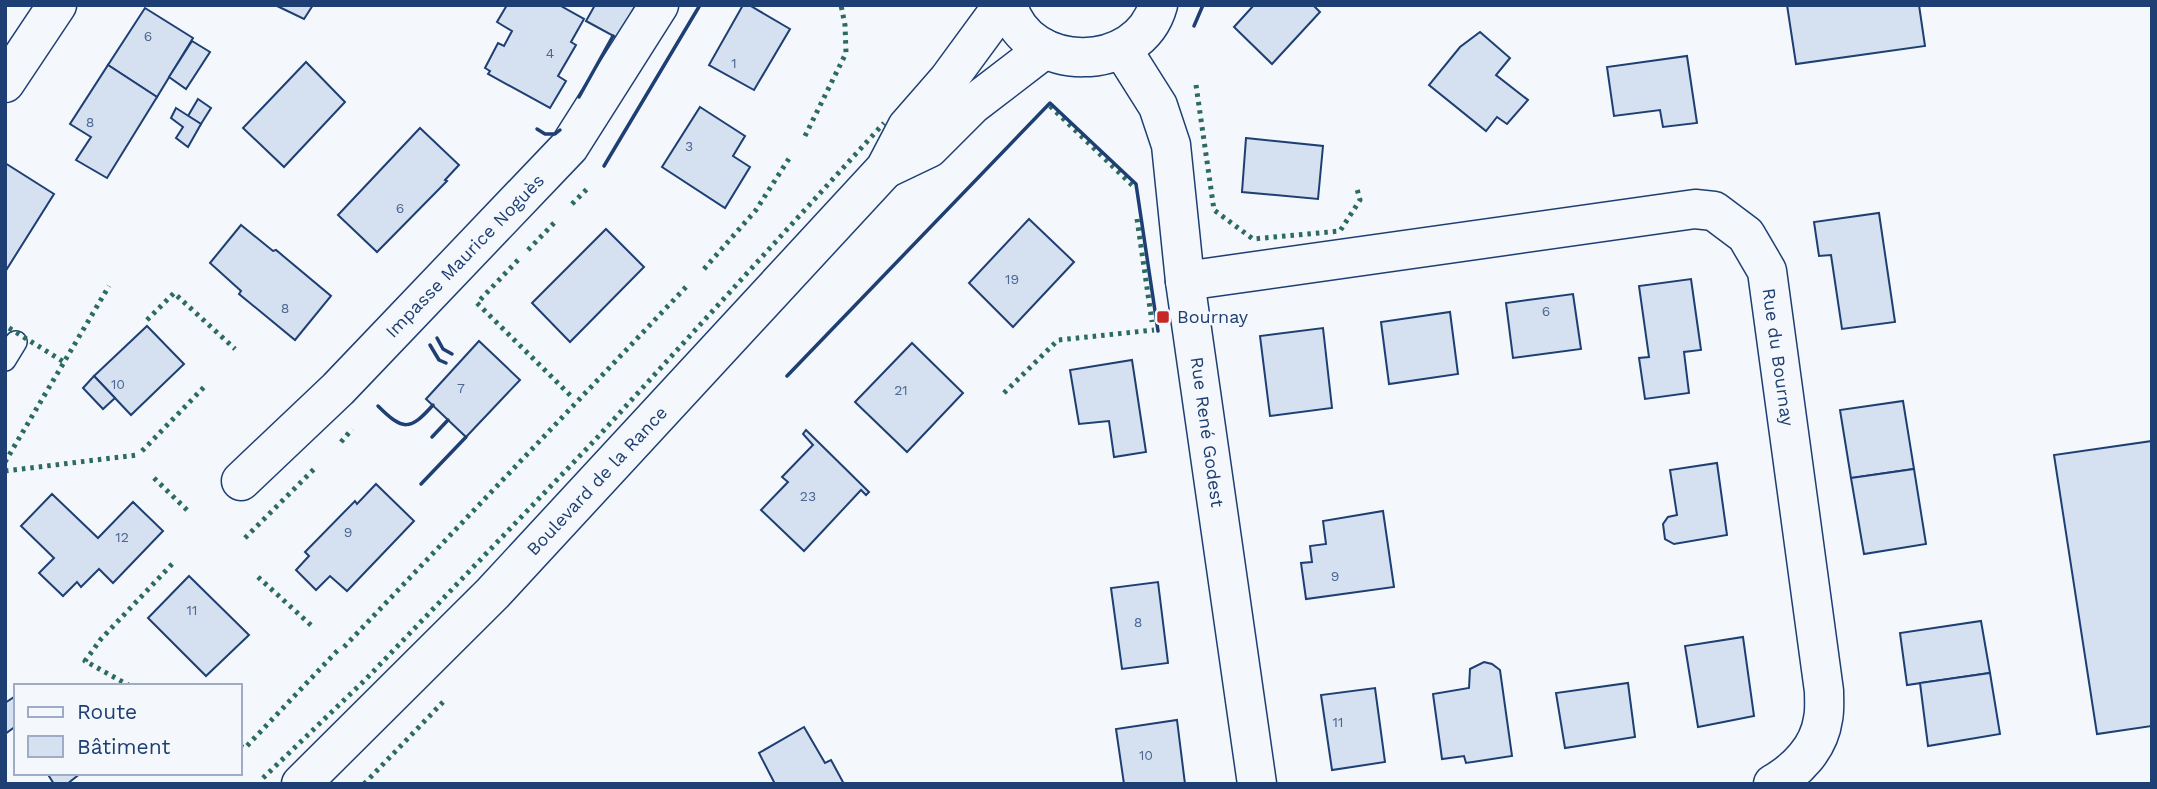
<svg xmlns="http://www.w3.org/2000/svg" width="2157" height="789" font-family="'Work Sans',sans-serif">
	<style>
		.building { fill: #d5e0f0; stroke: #1d3f73; stroke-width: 2 }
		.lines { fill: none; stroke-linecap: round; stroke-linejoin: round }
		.service-casing { stroke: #1d3f73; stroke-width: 24 }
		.minor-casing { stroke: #1d3f73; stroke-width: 41 }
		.primary-casing { stroke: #1d3f73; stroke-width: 41 }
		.service { stroke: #f4f7fb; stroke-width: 21 }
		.minor { stroke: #f4f7fb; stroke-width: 38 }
		.primary { stroke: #f4f7fb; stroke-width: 38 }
		.hedge { stroke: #2c6c60; stroke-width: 5; stroke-dasharray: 3.5 5; stroke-linecap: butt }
		.wall { stroke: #1d3f73; stroke-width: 3.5 }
		.poi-dot { fill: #c62828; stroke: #f4f7fb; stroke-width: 2.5 }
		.labels { text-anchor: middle; stroke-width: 5; stroke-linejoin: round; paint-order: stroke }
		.number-label { font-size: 14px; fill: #4b6792 }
		.street-label { font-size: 18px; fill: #1d3f73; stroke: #f4f7fb }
		.poi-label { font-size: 18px; fill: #1d3f73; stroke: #f4f7fb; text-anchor: start }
	</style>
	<rect width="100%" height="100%" fill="#f4f7fb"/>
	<!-- building -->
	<g class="building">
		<polygon points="275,5 313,5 304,19"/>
		<polygon points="507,5 559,5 584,19 571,42 576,45 558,76 566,81 550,108 488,74 490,71 485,68 498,43 504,46 512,31 497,22"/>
		<polygon points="595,5 636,5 617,38 586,21"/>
		<polygon points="743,5 749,5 790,29 754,90 709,65"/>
		<polygon points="1254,5 1313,5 1320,12 1272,64 1234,27"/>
		<polygon points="1787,5 1919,5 1925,46 1796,64"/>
		<polygon points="145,8 193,38 157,97 108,65"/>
		<polygon points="1480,32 1510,58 1496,75 1528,100 1507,124 1497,117 1486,131 1429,85 1460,47"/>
		<polygon points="192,41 210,52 186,89 169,77"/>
		<polygon points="1687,56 1697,123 1663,127 1660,110 1614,116 1607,67"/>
		<polygon points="306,62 345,102 284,167 243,128"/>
		<polygon points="108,65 157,97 107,178 76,160 91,137 70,124"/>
		<polygon points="198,99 211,108 201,124 188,116"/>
		<polygon points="700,107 745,136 733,156 750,167 725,208 662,167"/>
		<polygon points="176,108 201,124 188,147 176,138 183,127 171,118"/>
		<polygon points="420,128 459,165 445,180 447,181 377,252 338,215"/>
		<polygon points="1246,138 1323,146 1318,199 1242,192"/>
		<polygon points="5,163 54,194 5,272"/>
		<polygon points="1879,213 1895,322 1842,329 1831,255 1819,256 1814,222"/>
		<polygon points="1029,219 1074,262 1013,327 969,283"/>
		<polygon points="241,225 273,251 276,250 331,296 295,340 239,294 241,291 210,263"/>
		<polygon points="606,229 644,267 570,342 532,303"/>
		<polygon points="1691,279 1701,350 1684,352 1689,393 1645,399 1639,358 1649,357 1639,286"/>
		<polygon points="1573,294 1581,349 1513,358 1506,303"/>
		<polygon points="1450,312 1458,374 1389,384 1381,322"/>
		<polygon points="147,326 184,364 131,415 94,376"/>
		<polygon points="1323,328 1332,408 1270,416 1260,336"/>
		<polygon points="479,341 520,380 466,437 426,399"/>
		<polygon points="912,343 963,393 907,452 855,402"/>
		<polygon points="1132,360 1146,452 1114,457 1109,421 1079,424 1070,370"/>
		<polygon points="94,376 115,398 103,409 83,388"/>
		<polygon points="1903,401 1914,469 1851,478 1840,410"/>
		<polygon points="806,430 869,492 866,495 861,490 804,551 761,510 788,482 782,477 813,445 803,434"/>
		<polygon points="2152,441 2152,726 2097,734 2054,455"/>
		<polygon points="1717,463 1727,535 1674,544 1665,539 1663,524 1668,517 1677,515 1670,470"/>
		<polygon points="1914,469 1926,544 1864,554 1851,478"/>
		<polygon points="376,484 414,521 347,591 330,576 316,590 296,570 309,556 305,552 355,501 357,504"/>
		<polygon points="52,494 98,538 133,502 163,531 113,583 99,569 81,587 77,582 63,596 39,573 54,558 21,526"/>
		<polygon points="1383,511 1394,587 1306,599 1301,563 1312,562 1310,546 1326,544 1323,521"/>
		<polygon points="189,576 249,635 206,676 148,618"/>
		<polygon points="1158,582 1168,663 1122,669 1111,588"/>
		<polygon points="1981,621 1990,673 1907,685 1900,633"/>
		<polygon points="1743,637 1754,716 1698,727 1685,646"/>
		<polygon points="1484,662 1492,664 1500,670 1512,756 1466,763 1464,756 1442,759 1433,694 1469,688 1470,669"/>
		<polygon points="1990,673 2000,734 1928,746 1920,683"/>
		<polygon points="1628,683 1635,737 1565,748 1556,693"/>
		<polygon points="1375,688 1385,762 1332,770 1321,695"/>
		<polygon points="14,697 16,726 5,734 5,703"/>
		<polygon points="1177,720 1185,784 1124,784 1116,729"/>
		<polygon points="804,727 825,763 831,760 844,784 775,784 759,753"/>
		<polygon points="47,773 81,773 67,784 54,784"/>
	</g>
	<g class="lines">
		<!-- service casing -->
		<g class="service-casing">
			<polyline id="service" points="5,360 16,342"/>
		</g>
		<!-- minor casing -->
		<g class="minor-casing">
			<g id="minor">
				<polyline points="1122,49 1158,106 1171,145 1185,281 1257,784"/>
				<polyline points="5,83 57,5"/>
				<path d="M1185 281 1695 209 1714 211 1746 235 1767 271 1824 691C1824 700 1825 710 1823 719 1819 748 1797 770 1773 784"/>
				<polyline points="241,481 338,389 569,147 659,5"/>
			</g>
		</g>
		<!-- primary casing -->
		<g class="primary-casing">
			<g id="primary">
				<path d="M1008 5C1027 75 1139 74 1158 5"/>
				<polyline points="885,169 929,148 972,105 1045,49"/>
				<polyline points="301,784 493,593 885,169 907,127 948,80 1003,5"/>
			</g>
		</g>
		<!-- service -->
		<use href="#service" class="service"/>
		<!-- minor -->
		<use href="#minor" class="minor"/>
		<!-- primary -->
		<use href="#primary" class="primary"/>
		<!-- hedge -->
		<g class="hedge">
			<polyline points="1196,85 1214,210 1253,239 1340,231 1360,200 1357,189"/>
			<polyline points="1050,106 1133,186"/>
			<polyline points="805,136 846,53 845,25 841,5"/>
			<polyline points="572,204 588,188"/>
			<polyline points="1137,219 1152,322"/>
			<polyline points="528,250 555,222"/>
			<polyline points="518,260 477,303 573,398"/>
			<polyline points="704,269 756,210 790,157"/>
			<polyline points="147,320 174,293 235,349"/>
			<polyline points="9,328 64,362"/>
			<polyline points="1004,393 1058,340 1154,330"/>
			<polyline points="341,442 352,429"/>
			<polyline points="142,451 207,384"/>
			<polyline points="5,462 109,286"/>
			<polyline points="5,471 137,455"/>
			<polyline points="154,478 187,510"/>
			<polyline points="245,538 316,467"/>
			<polyline points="258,577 313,627"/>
			<polyline points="344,647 686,287"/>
			<polyline points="130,686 85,661 101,639 175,561"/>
			<polyline points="240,746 245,748 338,650"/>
			<polyline points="263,778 366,679 595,440 884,123"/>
			<polyline points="364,784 443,702"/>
		</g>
		<!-- wall -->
		<g class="wall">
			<polyline points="1194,26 1203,5"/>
			<polyline points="579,97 613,36"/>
			<polyline points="537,129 545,134 555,134 560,130"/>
			<polyline points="604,166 700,5"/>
			<polyline points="437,338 443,349 452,354"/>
			<polyline points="430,345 439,360 446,363"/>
			<polyline points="787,376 1050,103 1136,184 1158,331"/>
			<path d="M378 406C403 431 410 431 433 405"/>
			<polyline points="432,437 448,420"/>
			<polyline points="421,484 466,437"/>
		</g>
	</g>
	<!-- markers -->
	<rect class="poi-dot" x="1156" y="310" width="14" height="14" rx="3.5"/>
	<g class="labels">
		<!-- number labels -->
		<g class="number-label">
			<text x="148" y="41">6</text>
			<text x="550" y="58">4</text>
			<text x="734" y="68">1</text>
			<text x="90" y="127">8</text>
			<text x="689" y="151">3</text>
			<text x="400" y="213">6</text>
			<text x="1012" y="284">19</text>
			<text x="285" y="313">8</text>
			<text x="1546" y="316">6</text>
			<text x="118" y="389">10</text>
			<text x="461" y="393">7</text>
			<text x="901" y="395">21</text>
			<text x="808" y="501">23</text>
			<text x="348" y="537">9</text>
			<text x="122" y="542">12</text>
			<text x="1335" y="581">9</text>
			<text x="192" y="615">11</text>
			<text x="1138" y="627">8</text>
			<text x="1338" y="727">11</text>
			<text x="1146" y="760">10</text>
		</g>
		<!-- street labels -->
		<g class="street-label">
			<text transform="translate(465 256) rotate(-46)" y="6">Impasse Maurice Noguès</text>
			<text transform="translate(1778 357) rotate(82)" y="6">Rue du Bournay</text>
			<text transform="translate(1207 432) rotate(82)" y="6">Rue René Godest</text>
			<text transform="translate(597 481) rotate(-47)" y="6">Boulevard de la Rance</text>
		</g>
		<!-- poi labels -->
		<g class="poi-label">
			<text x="1177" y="323">Bournay</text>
		</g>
	</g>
	<!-- border -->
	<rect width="2157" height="789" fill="none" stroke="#1d3f73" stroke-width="14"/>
	<!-- legend -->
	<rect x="14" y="684" width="228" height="91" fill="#f4f7fb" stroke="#9eadc5" stroke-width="2"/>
	<rect x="28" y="707" width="35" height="10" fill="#f4f7fb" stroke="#9eadc5" stroke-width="2"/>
	<text x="77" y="719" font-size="21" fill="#1d3f73">Route</text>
	<rect x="28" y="736" width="35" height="21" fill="#d5e0f0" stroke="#9eadc5" stroke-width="2"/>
	<text x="77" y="754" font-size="21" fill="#1d3f73">Bâtiment</text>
</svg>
